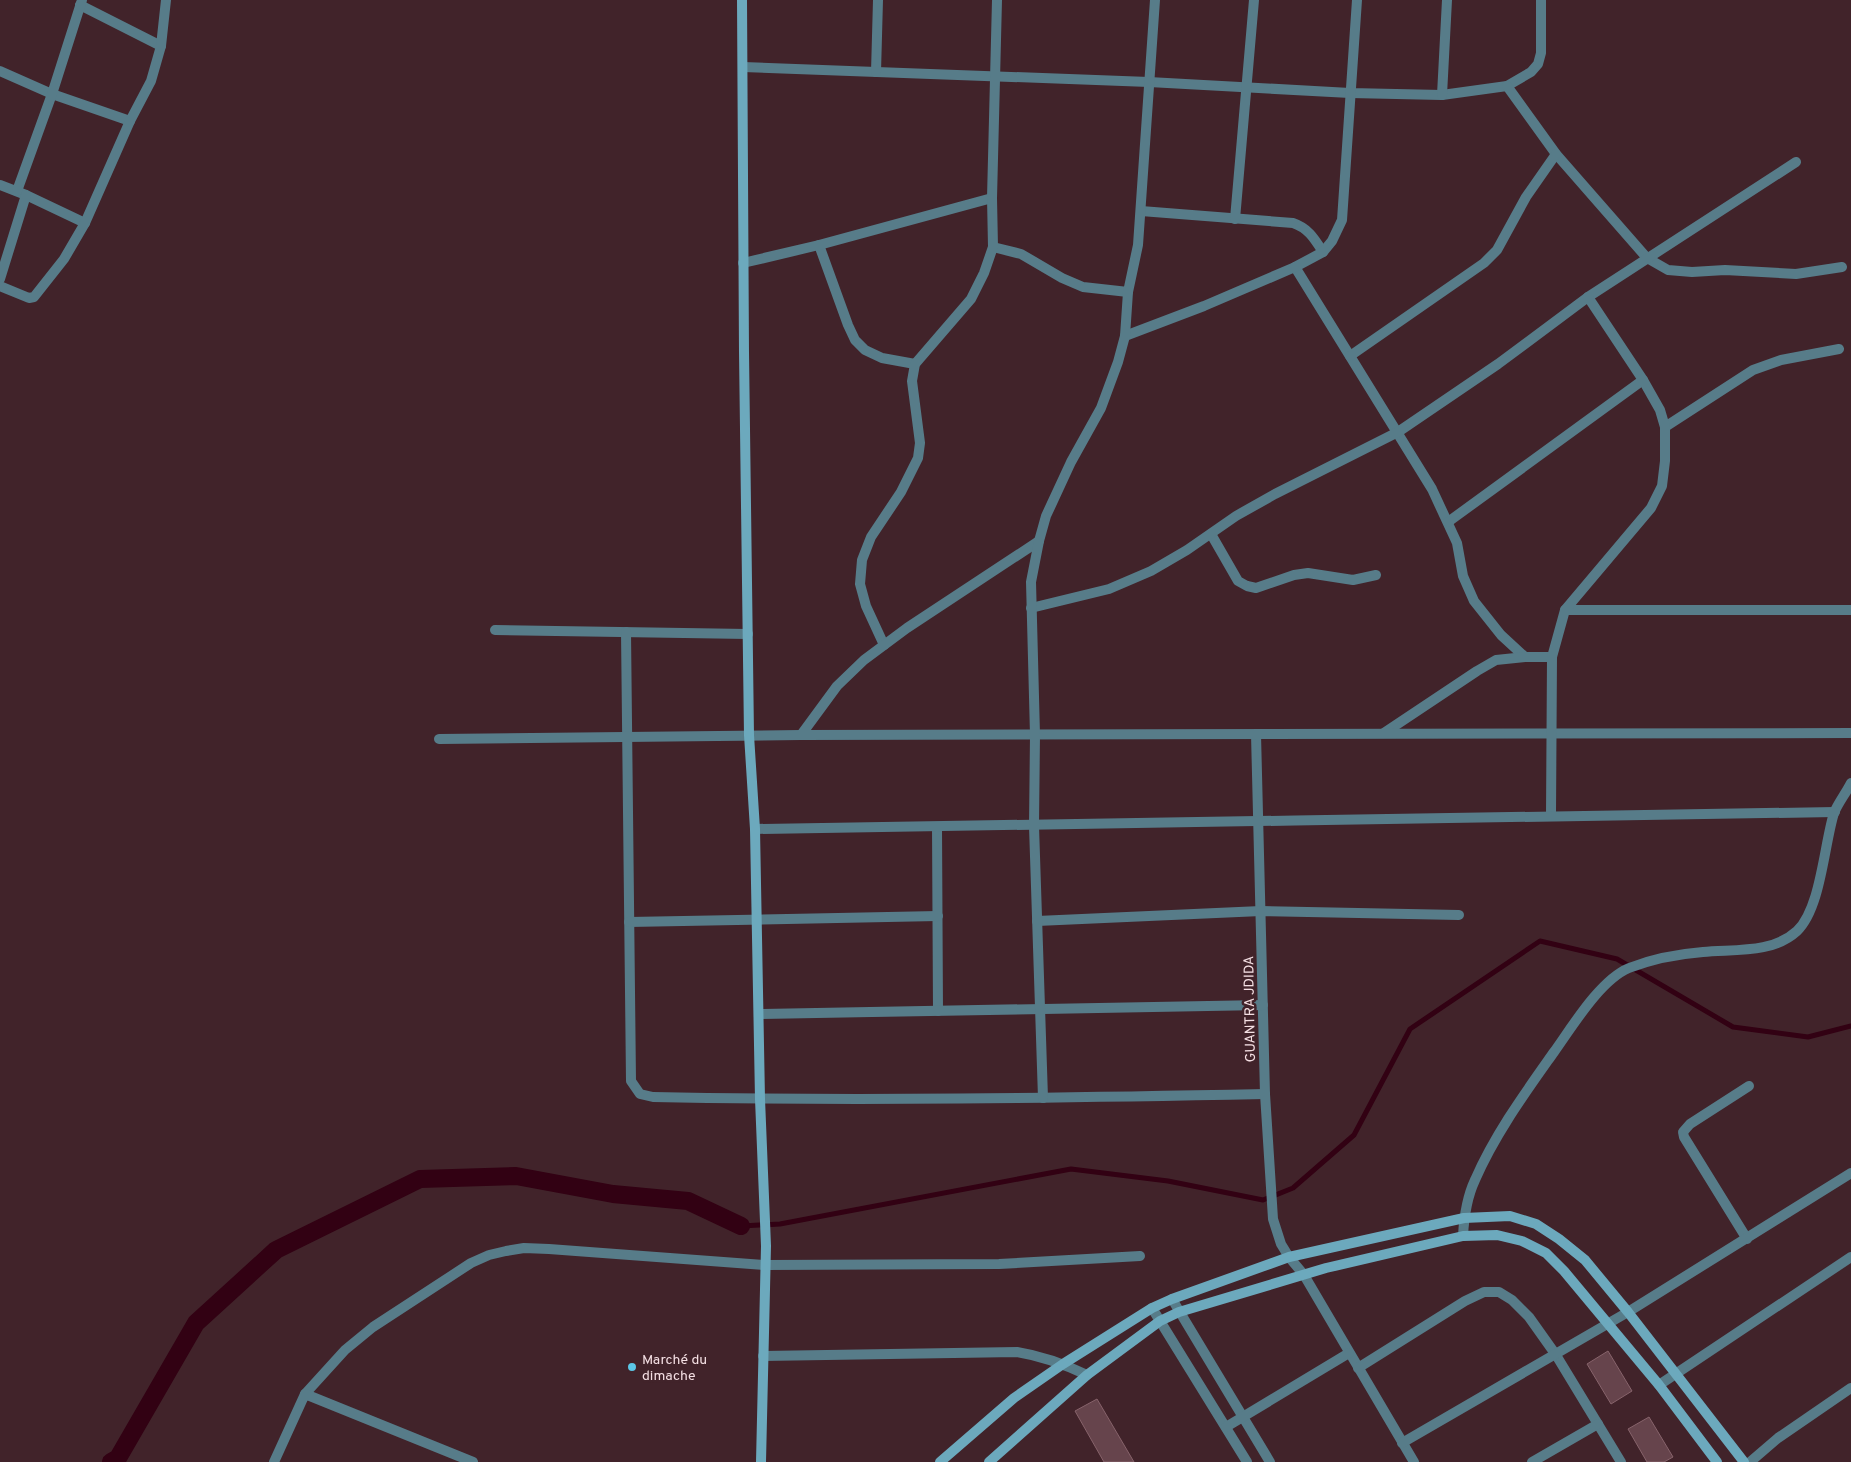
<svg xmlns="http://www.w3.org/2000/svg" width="1851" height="1462" font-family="Overpass,sans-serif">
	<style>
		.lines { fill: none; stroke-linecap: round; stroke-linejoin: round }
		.stream { stroke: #320113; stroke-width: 5 }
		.canal { stroke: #320113; stroke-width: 18 }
		.building { fill: #66444c; stroke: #87636b }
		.street { stroke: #577c89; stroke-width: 10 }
		.secondary { stroke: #6ca9bd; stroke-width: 10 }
		.poi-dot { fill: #5cc7e7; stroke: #41232a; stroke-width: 2 }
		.labels { text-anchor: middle; stroke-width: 5; stroke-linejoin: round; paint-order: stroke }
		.street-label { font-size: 14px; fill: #f4dfe3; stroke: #41232a }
		.poi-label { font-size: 14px; fill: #f4dfe3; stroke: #41232a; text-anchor: start }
	</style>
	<rect width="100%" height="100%" fill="#41232a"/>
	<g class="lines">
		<!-- stream -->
		<polyline class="stream" points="741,1226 780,1224 1071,1169 1168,1181 1263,1200 1293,1188 1354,1135 1410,1029 1540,941 1617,959 1733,1027 1808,1037 1851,1026"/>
		<!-- canal -->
		<polyline class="canal" points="111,1462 118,1458 196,1323 276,1250 420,1179 516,1176 613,1194 688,1201 741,1226"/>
	</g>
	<!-- building -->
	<g class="building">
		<polygon points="1608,1351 1632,1391 1611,1404 1587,1364"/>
		<polygon points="1097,1399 1134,1462 1104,1462 1075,1411"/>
		<polygon points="1649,1417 1673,1457 1664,1462 1647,1462 1628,1429"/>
	</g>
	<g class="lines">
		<!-- street -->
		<g class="street">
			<polyline points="80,5 161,46"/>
			<polyline points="743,67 1149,82 1350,93 1442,95 1507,86 1531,72 1538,64 1541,53 1541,0"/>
			<polyline points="0,71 52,94 130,121"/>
			<polyline points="876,72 878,0"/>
			<polyline points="1507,86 1556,154 1647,258 1668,270 1692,272 1725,270 1796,274 1842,267"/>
			<polyline points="1442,95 1447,0"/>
			<polyline points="0,185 26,195 85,223"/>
			<polyline points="17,191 52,94 82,0"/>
			<path d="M1141 211 1293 223C1308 228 1314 238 1323 252"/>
			<polyline points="1235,219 1254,0"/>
			<polyline points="819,245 848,325 855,340 865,350 882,358 915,364"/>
			<polyline points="993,247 1021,254 1062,278 1083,287 1128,292"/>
			<polyline points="743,263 819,245 992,198"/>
			<polyline points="1295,267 1432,489 1457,543 1463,576 1474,601 1501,635 1525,657"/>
			<polyline points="0,279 26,195"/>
			<polyline points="0,286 29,298 34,297 64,259 85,223 130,121 151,81 161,46 166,0"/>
			<polyline points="1125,336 1204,306 1295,267 1323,252 1332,241 1342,220 1357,0"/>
			<polyline points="1350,356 1484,263 1497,250 1526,197 1556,154"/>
			<polyline points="1665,427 1753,370 1781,360 1839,349"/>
			<polyline points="1448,522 1643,380"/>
			<polyline points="1211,534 1238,581 1247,586 1256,588 1294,575 1308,573 1353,580 1376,575"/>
			<polyline points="1031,608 1109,589 1151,571 1187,550 1236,516 1275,494 1398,432 1498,364 1588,297 1796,162"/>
			<polyline points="1565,610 1851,610"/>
			<polyline points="495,630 748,634"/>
			<path d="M626 632 631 1081 640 1094 653 1097C857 1101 1061 1098 1265 1094"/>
			<polyline points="884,645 866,606 860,584 862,560 871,537 901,492 918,458 920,443 912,381 915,364 971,299 984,273 993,247 992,198 997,0"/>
			<polyline points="1384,733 1477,671 1496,660 1525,657 1552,657"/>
			<polyline points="1256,734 1265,1094 1273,1219 1281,1244 1289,1257 1304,1275 1414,1462"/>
			<polyline points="801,735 837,686 864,660 907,628 1039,541"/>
			<polyline points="439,739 801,735 1851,733"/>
			<polyline points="1551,815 1552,657 1565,610 1651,508 1662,486 1665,461 1665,427 1660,410 1643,380 1588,297"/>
			<polyline points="937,827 938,1011"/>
			<path d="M755 829C1115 826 1475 815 1835 812"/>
			<polyline points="1037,921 1261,911 1459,915"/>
			<polyline points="629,922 938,916"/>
			<polyline points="759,1014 1263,1005"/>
			<polyline points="1043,1098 1034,826 1035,735 1031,582 1039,541 1046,516 1071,462 1101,408 1118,362 1125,336 1128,292 1138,245 1155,0"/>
			<path d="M1463 1236C1464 1217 1467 1197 1475 1180 1495 1134 1525 1093 1554 1052 1572 1027 1600 980 1629 968 1652 959 1678 954 1703 952 1734 949 1772 954 1797 931 1821 908 1824 845 1834 813 1838 803 1846 793 1851 783"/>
			<polyline points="1747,1239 1684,1137 1683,1132 1690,1124 1749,1086"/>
			<polyline points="1172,1299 1270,1462"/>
			<polyline points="1152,1308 1247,1462"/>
			<path d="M763 1356 1017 1352C1042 1356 1064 1364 1087 1375"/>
			<polyline points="1358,1368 1465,1301 1484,1292 1499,1292 1512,1300 1529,1317 1556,1355 1621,1462"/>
			<polyline points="1659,1385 1851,1257"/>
			<polyline points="305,1394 345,1350 373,1327 471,1263 489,1255 506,1251 524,1248 549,1249 765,1265 999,1264 1140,1256"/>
			<polyline points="1226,1427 1349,1353"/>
			<polyline points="1402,1443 1628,1312 1851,1173"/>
			<polyline points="274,1462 305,1394 473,1462"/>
			<polyline points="1532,1462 1598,1424"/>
			<polyline points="1750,1462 1778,1438 1851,1388"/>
		</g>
		<!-- secondary -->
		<g class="secondary">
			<polyline points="742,0 744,352 749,735 755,829 760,1099 766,1246 761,1462"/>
			<polyline points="940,1462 1014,1398 1063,1364 1152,1308 1172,1299 1289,1257 1464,1218 1510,1216 1536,1224 1559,1239 1585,1260 1628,1312 1744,1462"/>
			<polyline points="989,1462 1087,1375 1160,1321 1179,1312 1326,1268 1463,1236 1497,1235 1522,1241 1546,1253 1564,1271 1659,1385 1717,1462"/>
		</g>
	</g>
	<!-- markers -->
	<circle class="poi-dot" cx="632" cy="1367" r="5"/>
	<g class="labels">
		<!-- street labels -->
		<g class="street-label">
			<text transform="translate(1249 1009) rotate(-91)" y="5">GUANTRA JDIDA</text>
		</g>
		<!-- poi labels -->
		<g class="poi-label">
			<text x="642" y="1364">Marché du<tspan x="642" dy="16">dimache</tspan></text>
		</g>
	</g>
</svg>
